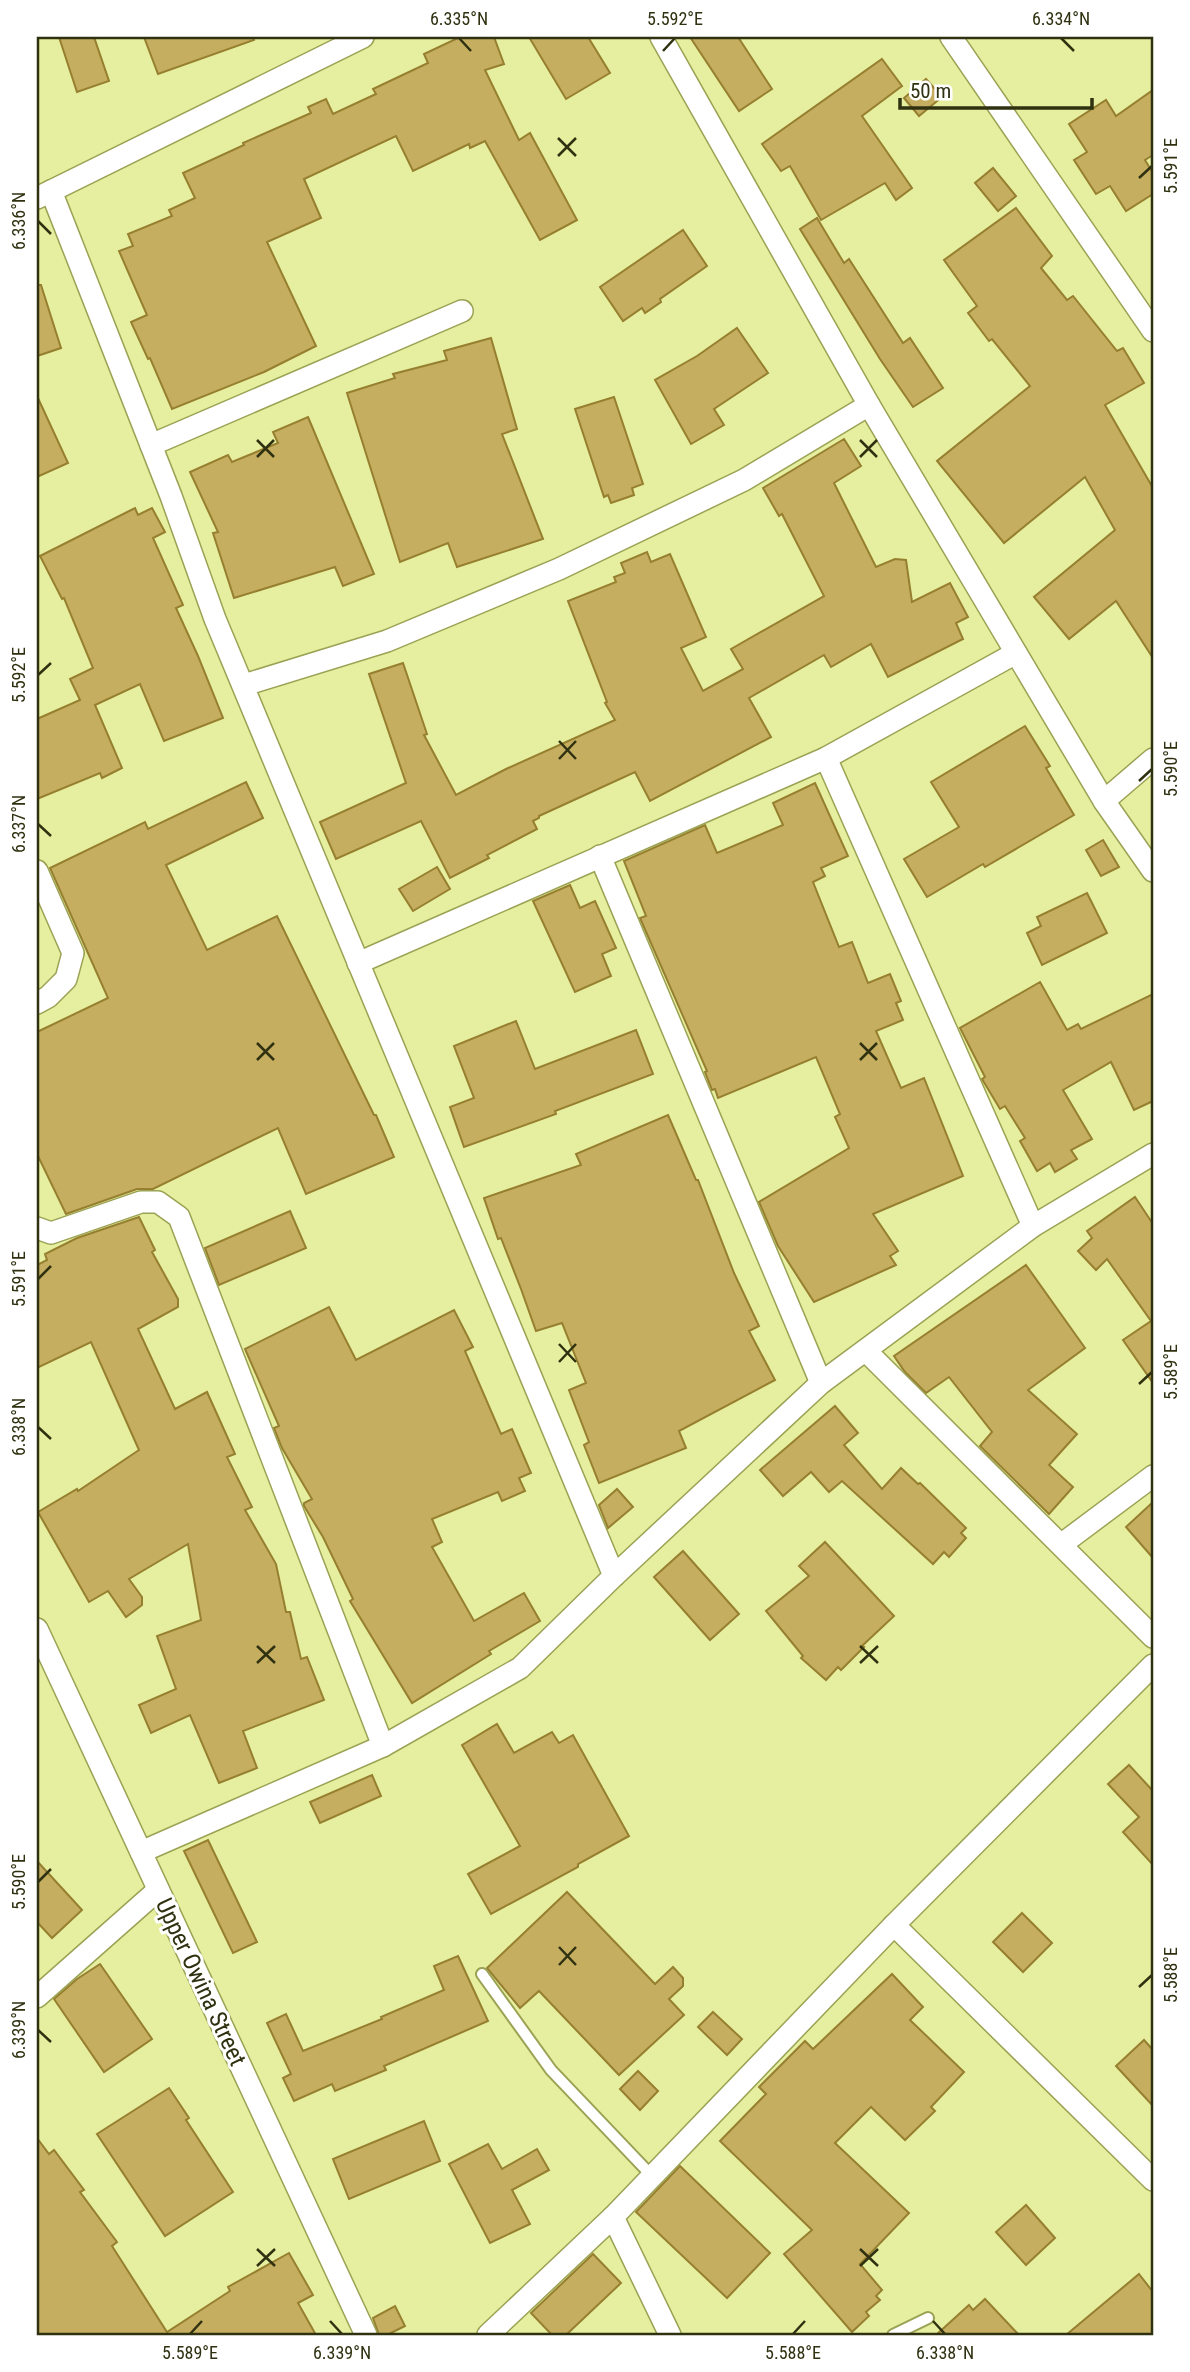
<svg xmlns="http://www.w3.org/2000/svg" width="1190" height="2372" font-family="'Roboto Condensed',sans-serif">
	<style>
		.building { fill: #c5ae60; stroke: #967f2f; stroke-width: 2 }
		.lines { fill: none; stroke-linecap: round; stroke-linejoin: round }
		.lane-casing { stroke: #9ba254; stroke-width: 14 }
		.street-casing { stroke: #9ba254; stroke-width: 24 }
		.lane { stroke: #fff; stroke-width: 10 }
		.street { stroke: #fff; stroke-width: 21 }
		.ticks { fill: none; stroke: #2f3110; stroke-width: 2.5 }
		.labels { text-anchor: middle; stroke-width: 6; stroke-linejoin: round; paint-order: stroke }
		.street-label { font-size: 24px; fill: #2f3110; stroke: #fff }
		.neatline { fill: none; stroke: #2f3110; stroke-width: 2.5 }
		.ticks-label { font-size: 18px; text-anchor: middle; fill: #2f3110 }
	</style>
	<rect width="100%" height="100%" fill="#e6ef9f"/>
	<!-- building -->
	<g class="building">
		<polygon points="59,37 94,37 109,81 77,92"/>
		<polygon points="144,37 253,37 254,40 158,74"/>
		<polygon points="460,37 494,37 504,64 485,70 519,140 530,133 577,220 540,240 485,141 470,148 469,144 413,171 396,136 304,179 321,218 267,242 316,346 264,372 172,409 150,358 148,359 131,322 147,315 119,251 133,246 128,234 172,216 169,210 195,198 183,173 244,145 243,143 311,113 308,107 326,99 333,114 376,94 373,89 428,63 424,54"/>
		<polygon points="529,37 588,37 610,73 566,99"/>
		<polygon points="690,37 738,37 772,89 739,111"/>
		<polygon points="882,59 902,86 862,116 912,188 896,200 885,183 821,220 790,166 781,171 762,144"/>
		<polygon points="926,79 942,97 919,116 904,98"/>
		<polygon points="1153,90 1153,155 1145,160 1153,173 1153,194 1126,211 1110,186 1096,194 1074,160 1087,152 1069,124 1106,100 1116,116"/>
		<polygon points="993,168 1016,196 998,211 975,183"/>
		<polygon points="1016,208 1052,256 1041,268 1067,300 1073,296 1117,351 1123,348 1144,383 1105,405 1153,488 1153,658 1116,601 1069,639 1034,597 1115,530 1085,477 1004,543 937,461 1030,386 992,339 989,341 968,313 977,306 944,260"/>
		<polygon points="817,218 844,263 849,259 903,343 910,338 943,388 913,407 880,359 800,229"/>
		<polygon points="683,230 707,266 660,299 661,302 645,313 642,308 623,321 600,287"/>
		<polygon points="37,285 41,285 61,348 37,356"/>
		<polygon points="737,328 768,373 714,409 724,425 691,444 655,380 697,356"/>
		<polygon points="491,338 517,429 502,434 543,539 457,567 448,543 400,562 347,393 395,378 393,374 447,360 444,351"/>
		<polygon points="37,396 68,463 37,477"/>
		<polygon points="614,397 643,484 632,488 634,495 611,503 608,495 604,497 575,409"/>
		<polygon points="308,417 374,574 343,586 335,567 234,598 213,533 218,532 190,472 228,455 232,462 278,443 273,432"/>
		<polygon points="844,439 861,466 834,483 876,567 895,559 906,560 912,602 950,583 968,617 956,623 963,639 888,677 871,644 831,667 824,655 749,698 771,737 650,801 635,772 539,816 539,818 533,821 537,829 487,855 489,858 450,878 421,821 336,859 320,822 406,783 369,674 403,663 427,734 424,735 456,795 506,769 615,720 605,703 607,702 568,601 616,582 614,577 625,573 621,563 647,552 651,562 670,554 706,637 681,648 703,691 743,669 731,649 824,596 782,514 779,516 763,488"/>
		<polygon points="135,508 138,515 152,508 165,532 153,538 183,605 176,608 198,656 223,718 164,741 140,684 95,705 122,768 102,778 100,773 37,799 37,719 80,700 70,679 93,668 64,598 62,599 40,556"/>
		<polygon points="1025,726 1050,766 1046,768 1074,815 985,867 983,864 927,897 904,859 959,827 931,782"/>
		<polygon points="246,782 263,818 166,865 207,950 277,916 374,1115 376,1115 394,1157 306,1194 278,1128 153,1189 137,1189 66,1214 37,1154 37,1032 108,998 50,868 145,822 148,829"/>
		<polygon points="815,783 848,856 821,868 825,876 813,882 839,947 852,942 868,983 890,974 901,1001 896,1003 903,1020 876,1031 901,1088 924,1078 963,1176 873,1214 898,1251 890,1256 896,1265 814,1302 778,1246 759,1202 849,1148 835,1117 840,1114 816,1057 718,1098 715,1089 712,1090 705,1072 707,1071 640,918 646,916 624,861 705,825 717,853 783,825 773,803"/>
		<polygon points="1103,840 1119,867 1101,876 1086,850"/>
		<polygon points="437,867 450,889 413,911 399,889"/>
		<polygon points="570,885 580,908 595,901 616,948 602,954 611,976 575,992 533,901"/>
		<polygon points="1087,893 1107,933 1042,965 1027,933 1041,926 1037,917"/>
		<polygon points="1040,982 1067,1030 1078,1024 1081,1029 1153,994 1153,1101 1134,1110 1111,1062 1063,1090 1092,1139 1071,1150 1077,1159 1055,1172 1050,1163 1037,1171 1020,1141 1025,1138 1005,1106 1000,1109 982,1079 985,1077 960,1028"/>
		<polygon points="516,1021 535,1069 636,1030 653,1074 555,1111 556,1114 464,1147 450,1107 474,1098 454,1046"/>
		<polygon points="668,1115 696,1180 698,1180 734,1273 759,1326 749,1331 775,1380 679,1431 686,1448 599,1483 584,1445 589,1442 569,1390 586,1383 562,1323 536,1331 521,1289 501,1238 498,1239 484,1198 581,1165 576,1154"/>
		<polygon points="1135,1197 1153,1224 1153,1383 1123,1340 1151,1321 1107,1259 1096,1270 1078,1251 1092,1238 1087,1231"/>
		<polygon points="290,1211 306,1248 219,1285 205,1248"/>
		<polygon points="139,1217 155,1250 152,1252 178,1299 178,1307 138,1329 175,1409 207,1392 235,1454 227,1457 252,1507 245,1510 276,1564 286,1612 290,1612 301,1659 307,1657 324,1700 243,1731 257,1768 219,1783 190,1715 151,1733 139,1705 176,1689 157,1636 201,1620 188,1544 129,1579 142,1597 142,1605 126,1617 108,1591 89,1602 38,1512 77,1489 78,1491 139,1450 91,1342 37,1368 37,1265 47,1260 45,1254 77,1238"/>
		<polygon points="1026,1265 1085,1348 1028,1390 1077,1434 1049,1465 1073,1487 1049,1514 980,1446 992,1432 949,1377 926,1393 905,1372 894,1356"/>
		<polygon points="329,1307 356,1360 454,1310 473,1347 465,1351 501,1434 512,1429 531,1473 519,1478 525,1491 502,1501 498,1492 432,1519 442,1542 432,1547 474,1621 524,1593 540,1621 489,1651 491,1654 412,1703 350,1601 353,1599 323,1537 304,1506 304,1503 312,1499 282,1448 274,1428 279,1426 245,1349"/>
		<polygon points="835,1406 858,1433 844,1445 882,1489 901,1468 918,1484 920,1483 966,1528 961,1533 966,1538 949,1557 944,1552 933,1564 842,1481 829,1492 811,1472 783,1496 760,1470"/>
		<polygon points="617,1489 633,1507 608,1528 599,1505"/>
		<polygon points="1153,1502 1153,1558 1126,1527"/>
		<polygon points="825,1542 894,1616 862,1646 864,1647 841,1670 838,1667 826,1680 801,1658 803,1656 766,1611 809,1576 799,1566"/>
		<polygon points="683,1551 739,1614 710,1640 654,1577"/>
		<polygon points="497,1724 514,1753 552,1732 559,1743 573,1735 629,1836 578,1864 578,1867 491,1914 468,1874 520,1846 462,1745"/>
		<polygon points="1129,1765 1153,1791 1153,1865 1123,1832 1139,1817 1108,1784"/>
		<polygon points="372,1775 381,1796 320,1823 310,1802"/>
		<polygon points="208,1840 257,1942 233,1953 184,1851"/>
		<polygon points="37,1861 82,1910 52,1938 37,1922"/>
		<polygon points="567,1892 655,1984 673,1967 683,1978 683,1986 669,1999 684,2015 619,2075 539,1991 520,2008 487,1968"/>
		<polygon points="1022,1913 1052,1943 1023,1972 993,1942"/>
		<polygon points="458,1956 488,2021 384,2066 386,2070 335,2091 332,2084 294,2101 283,2078 291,2074 267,2023 286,2014 303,2051 382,2019 381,2017 444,1990 434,1966"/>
		<polygon points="100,1964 152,2039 104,2072 54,1999 77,1979"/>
		<polygon points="892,1974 923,2007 910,2020 964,2072 931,2107 935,2111 905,2140 871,2107 835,2143 909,2213 860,2264 882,2290 876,2296 880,2300 866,2312 869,2316 852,2332 784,2254 812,2230 720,2141 766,2094 759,2087 805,2041 813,2049"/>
		<polygon points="713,2012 742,2039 727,2055 698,2027"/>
		<polygon points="1144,2040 1153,2050 1153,2106 1116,2066"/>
		<polygon points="638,2071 658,2091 640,2110 620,2089"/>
		<polygon points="169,2088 189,2118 186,2120 233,2192 165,2236 97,2134"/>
		<polygon points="424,2121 440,2161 349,2199 333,2159"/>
		<polygon points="37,2138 49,2154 54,2150 84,2190 80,2192 117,2242 112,2246 167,2332 230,2291 228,2287 289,2253 313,2295 298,2303 316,2335 37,2335"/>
		<polygon points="488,2144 502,2169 537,2149 549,2170 512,2190 530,2224 490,2243 449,2164"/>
		<polygon points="680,2166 770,2253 727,2298 636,2212"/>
		<polygon points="1026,2205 1055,2238 1026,2265 996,2232"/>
		<polygon points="593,2254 621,2283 566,2335 552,2335 531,2313"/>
		<polygon points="1139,2274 1153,2292 1153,2335 1066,2335"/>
		<polygon points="985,2299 1019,2335 936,2335 969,2305 973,2310"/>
		<polygon points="395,2306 405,2326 387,2335 379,2335 373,2318"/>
	</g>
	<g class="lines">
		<!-- lane casing -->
		<g class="lane-casing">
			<g id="lane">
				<polyline points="482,1974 551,2070 652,2176"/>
				<polyline points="893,2335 928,2318"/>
			</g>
		</g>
		<!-- street casing -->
		<g class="street-casing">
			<g id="street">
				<polyline points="661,37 869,405 1104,801 1153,871"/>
				<polyline points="951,37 1153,331"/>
				<polyline points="51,191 171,496 215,619 614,1576"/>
				<polyline points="37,198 363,37"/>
				<polyline points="151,445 462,311"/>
				<polyline points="244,685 387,641 559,569 744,480 869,405"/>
				<polyline points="826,758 1033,1226"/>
				<polyline points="1104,801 1153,759"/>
				<polyline points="600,856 821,1383"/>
				<polyline points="37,871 73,953 66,979 48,997 37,1003"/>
				<polyline points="358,963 826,758 1016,653"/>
				<polyline points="37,1228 51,1233 141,1202 158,1202 179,1217 383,1746"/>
				<polyline points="866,1351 1153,1637"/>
				<polyline points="1062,1544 1153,1476"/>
				<polyline points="37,1629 366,2335"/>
				<polyline points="141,1852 383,1746 520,1668 614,1576 821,1383 1033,1226 1153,1154"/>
				<polyline points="894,1925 1153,2180"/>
				<polyline points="37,1997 158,1890"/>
				<polyline points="613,2217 670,2335"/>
				<polyline points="488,2335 613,2217 894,1925 1153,1665"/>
			</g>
		</g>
		<!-- lane -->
		<use href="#lane" class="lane"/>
		<!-- street -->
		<use href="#street" class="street"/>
	</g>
	<!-- ticks -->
	<path class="ticks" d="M459 38 471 51M1061 38 1074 51M663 51 675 38M558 138 576 156M558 156 576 138M1139 178 1152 166M38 221 51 234M257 440 274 457M860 440 877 457M257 457 274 440M860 457 877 440M38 675 51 663M559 741 576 759M559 759 576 741M1139 781 1152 769M38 824 51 836M257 1043 274 1060M860 1043 877 1060M257 1060 274 1043M860 1060 877 1043M38 1279 51 1266M559 1344 576 1362M559 1362 576 1344M1139 1384 1152 1372M38 1427 51 1439M257 1646 275 1663M860 1646 878 1663M257 1663 275 1646M860 1663 878 1646M38 1882 51 1869M559 1947 576 1965M559 1965 576 1947M1139 1987 1152 1975M38 2030 51 2042M257 2249 275 2266M860 2249 878 2266M257 2266 275 2249M860 2266 878 2249M330 2321 342 2334M933 2321 945 2334M190 2334 202 2321M793 2334 805 2321"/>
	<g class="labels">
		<!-- street labels -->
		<g class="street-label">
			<text transform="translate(201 1982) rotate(65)" y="8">Upper Owina Street</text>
		</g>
	</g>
	<!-- border -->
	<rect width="1190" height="2372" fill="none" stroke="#ffffff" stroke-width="77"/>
	<!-- scale -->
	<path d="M900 98v10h192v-10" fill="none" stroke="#2f3110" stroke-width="3.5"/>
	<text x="910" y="98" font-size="21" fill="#2f3110" stroke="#ffffff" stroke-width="5" paint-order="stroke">50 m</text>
	<rect x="38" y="38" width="1114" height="2296" class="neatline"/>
	<g class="ticks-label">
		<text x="459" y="25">6.335°N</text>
		<text x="675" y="25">5.592°E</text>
		<text x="1061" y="25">6.334°N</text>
		<text transform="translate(1171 166) rotate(-90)" y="6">5.591°E</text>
		<text transform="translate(19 221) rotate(-90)" y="6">6.336°N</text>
		<text transform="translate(19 675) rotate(-90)" y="6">5.592°E</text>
		<text transform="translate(1171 769) rotate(-90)" y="6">5.590°E</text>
		<text transform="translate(19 824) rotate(-90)" y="6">6.337°N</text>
		<text transform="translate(19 1279) rotate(-90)" y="6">5.591°E</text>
		<text transform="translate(1171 1372) rotate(-90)" y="6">5.589°E</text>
		<text transform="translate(19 1427) rotate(-90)" y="6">6.338°N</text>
		<text transform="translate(19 1882) rotate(-90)" y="6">5.590°E</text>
		<text transform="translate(1171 1975) rotate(-90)" y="6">5.588°E</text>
		<text transform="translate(19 2030) rotate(-90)" y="6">6.339°N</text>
		<text x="190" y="2359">5.589°E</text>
		<text x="342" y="2359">6.339°N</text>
		<text x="793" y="2359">5.588°E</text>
		<text x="945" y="2359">6.338°N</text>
	</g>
</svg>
